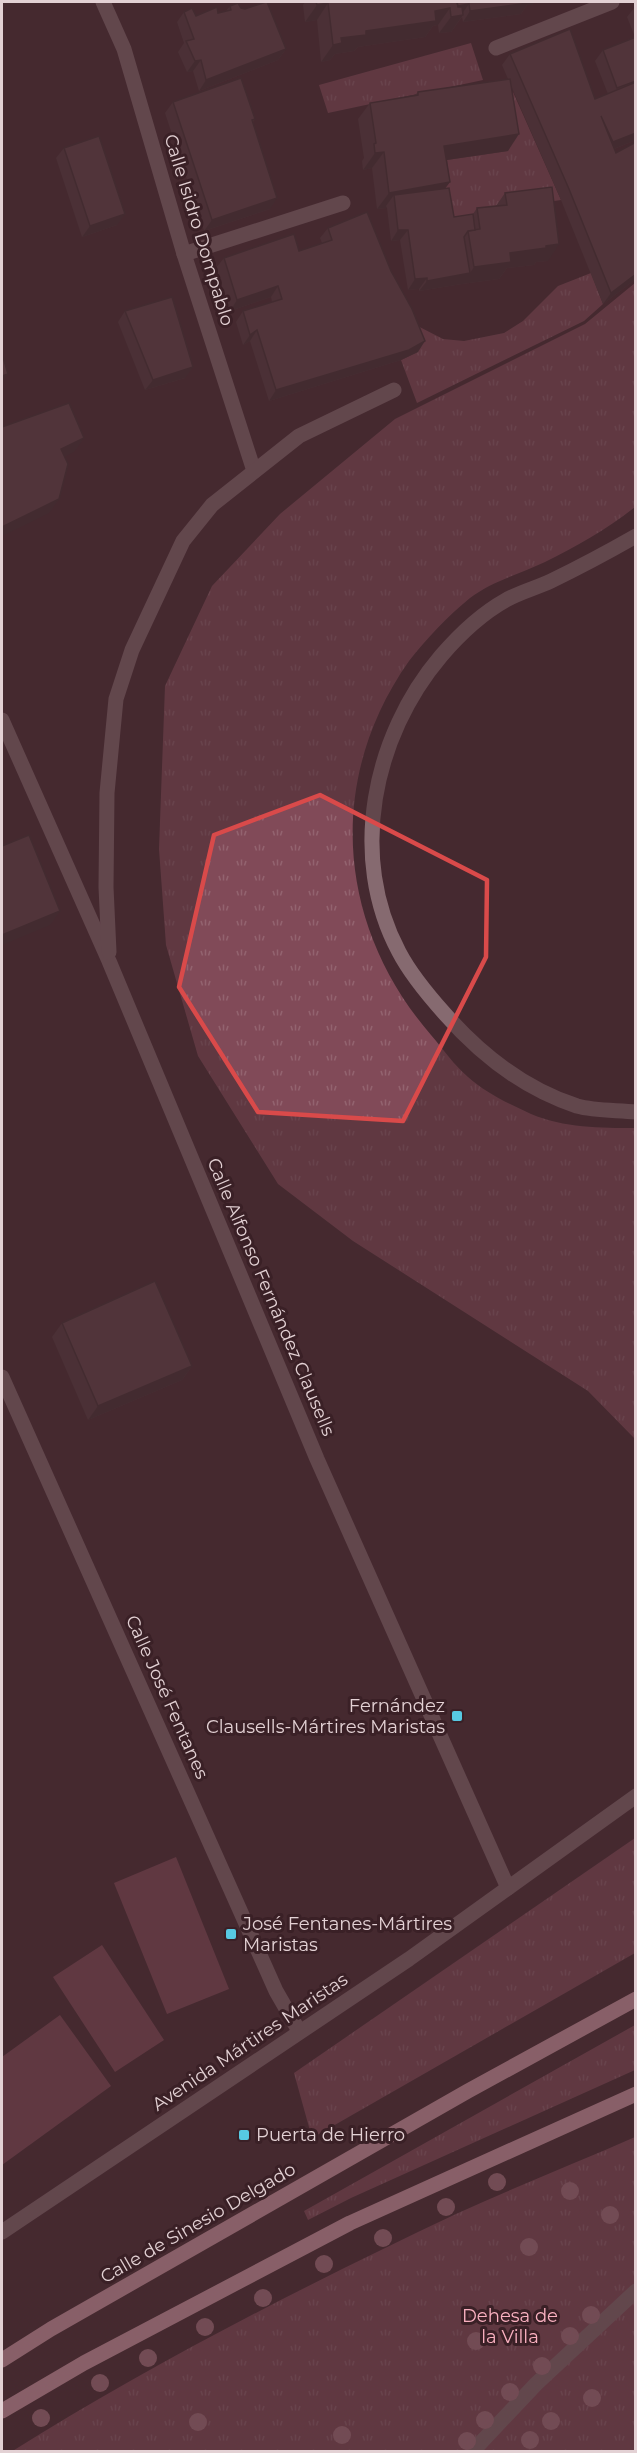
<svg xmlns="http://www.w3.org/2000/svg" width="637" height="2453" font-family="Montserrat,sans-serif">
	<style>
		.grass { fill: url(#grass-tufts) }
		.pitch { fill: #814a58 }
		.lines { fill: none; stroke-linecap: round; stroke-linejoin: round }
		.minor { stroke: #866a70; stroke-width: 15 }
		.major { stroke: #daa1ad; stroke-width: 15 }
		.tree { fill: #a97480 }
		.wall { fill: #52393e }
		.shaded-wall { fill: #422e32 }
		.building { fill: #5f4248; stroke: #422e32; stroke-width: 1.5 }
		.marked { fill: none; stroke: #d94a4a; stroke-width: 4.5; stroke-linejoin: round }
		.poi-dot { fill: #57c9e2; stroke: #3a2026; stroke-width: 2 }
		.labels { text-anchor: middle; stroke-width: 6; stroke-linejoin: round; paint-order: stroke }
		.street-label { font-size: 18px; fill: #e3d1d4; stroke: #3a2026 }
		.poi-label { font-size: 18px; fill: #e3d1d4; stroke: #3a2026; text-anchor: start }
		.park-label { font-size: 18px; fill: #fbb1c1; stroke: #3a2026 }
	</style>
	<defs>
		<pattern id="grass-tufts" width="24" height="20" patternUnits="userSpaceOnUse" patternTransform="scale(1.5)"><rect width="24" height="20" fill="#814a58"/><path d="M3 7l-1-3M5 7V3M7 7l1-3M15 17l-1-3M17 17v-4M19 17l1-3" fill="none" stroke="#93636f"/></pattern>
	</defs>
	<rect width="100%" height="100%" fill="#452930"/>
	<!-- grass -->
	<g class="grass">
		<polygon points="471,43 483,80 328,113 319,85"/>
		<polygon points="513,92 561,200 540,203 446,227 433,162 499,95"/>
		<polygon points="591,273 603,304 584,321 417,403 401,360 418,351 404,319 443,339 464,341 504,333 523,321 558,286"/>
		<path d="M635 283V507C607 529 576 547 545 562 520 574 492 581 470 598 448 616 426 639 409 661 325 780 337 926 431 1035 443 1049 454 1065 468 1077 486 1093 509 1104 531 1114 564 1128 600 1128 635 1128V1439L588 1391 353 1241 278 1184 198 1056 166 945 159 849 165 686 212 586 280 514 395 419 585 324Z"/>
		<polygon points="635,1838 635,1953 312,2138 294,2073"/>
		<polygon points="635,2025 635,2070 351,2198 308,2220 304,2211"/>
		<path d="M635 2137V2451L11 2452C153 2363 304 2286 456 2214 515 2187 576 2163 635 2137Z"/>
	</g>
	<!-- pitch -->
	<g class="pitch">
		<polygon points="176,1857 229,1989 167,2014 114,1883"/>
		<polygon points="102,1945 164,2040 115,2072 53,1977"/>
		<polygon points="60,2015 111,2086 2,2165 2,2057"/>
	</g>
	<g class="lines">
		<!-- minor -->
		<g class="minor">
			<polyline points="103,2 124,49 184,254 254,471"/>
			<polyline points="496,48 612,2"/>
			<polyline points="184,254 343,203"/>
			<path d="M636 536C608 552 580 567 551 581 536 588 520 592 506 600 481 614 459 635 441 656 373 736 348 857 399 952 411 975 428 995 445 1014 481 1055 525 1089 577 1106 595 1111 617 1110 636 1112"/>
			<polyline points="2,720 109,961 317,1459 508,1888"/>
			<polyline points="109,952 106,887 107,793 116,699 132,650 183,541 212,505 299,436 394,390"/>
			<polyline points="2,1377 276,1991 299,2031"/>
			<polyline points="2,2232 409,1959 636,1796"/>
			<polyline points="472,2452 536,2384 636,2291"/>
		</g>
		<!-- major -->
		<g class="major">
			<polyline points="2,2360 51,2329 468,2091 636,1999"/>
			<polyline points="2,2411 84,2363 350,2223 636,2094"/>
		</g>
	</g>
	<!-- trees -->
	<g class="tree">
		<circle cx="497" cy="2182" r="9"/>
		<circle cx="570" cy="2191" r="9"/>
		<circle cx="446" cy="2207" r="9"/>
		<circle cx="610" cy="2215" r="9"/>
		<circle cx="383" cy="2238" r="9"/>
		<circle cx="529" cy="2247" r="9"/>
		<circle cx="324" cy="2264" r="9"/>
		<circle cx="263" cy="2298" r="9"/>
		<circle cx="591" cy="2315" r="9"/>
		<circle cx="205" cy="2327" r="9"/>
		<circle cx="570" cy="2336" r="9"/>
		<circle cx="476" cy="2341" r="9"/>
		<circle cx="148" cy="2358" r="9"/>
		<circle cx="542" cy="2366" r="9"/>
		<circle cx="100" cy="2383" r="9"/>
		<circle cx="510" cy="2392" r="9"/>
		<circle cx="592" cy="2398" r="9"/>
		<circle cx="41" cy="2418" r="9"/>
		<circle cx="485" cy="2420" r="9"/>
		<circle cx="551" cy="2421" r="9"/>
		<circle cx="198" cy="2422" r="9"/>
		<circle cx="342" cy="2435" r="9"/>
		<circle cx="530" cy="2440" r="9"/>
		<circle cx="467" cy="2441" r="9"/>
	</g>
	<!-- wall -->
	<g class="wall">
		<polygon points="305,2 534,2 532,5 527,5 521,14 463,22 462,17 451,32 439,33 438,25 433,26 425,37 358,47 354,51 335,54 330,60 321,62 317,20 305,22 303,5"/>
		<polygon points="230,6 241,8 286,49 278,60 199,91 193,71 187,72 178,52 184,43 177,22 184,12 196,16 218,13 226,11"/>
		<polygon points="635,7 636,7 636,140 614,149 636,279 603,304 561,200 511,86 508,151 447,160 450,182 445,188 454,217 473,214 477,208 496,206 505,193 548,261 536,262 534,265 507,268 499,279 462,284 419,291 419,289 408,290 400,240 391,241 387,208 377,209 372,168 363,170 362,161 364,158 358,119 370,103 415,95 418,92 508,79 502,65 510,54 595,99 608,94 595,61 603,50 635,37 627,17"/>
		<polygon points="173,102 255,119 253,122 270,209 204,231 165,113"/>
		<polygon points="64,148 117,225 82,237 56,158"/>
		<polygon points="328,228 418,352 401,360 269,401 250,341 243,345 236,322 243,311 272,302 271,297 230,311 216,268 224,258 299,251 322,243 320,238"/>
		<polygon points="125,311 185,378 145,390 118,322"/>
		<polygon points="62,1323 192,1366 182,1380 88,1420 52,1337"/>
	</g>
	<!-- shaded-wall -->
	<g class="shaded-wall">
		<polygon points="523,2 534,2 532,5 527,5 521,14 463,22 470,11"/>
		<polygon points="328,3 317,20 305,22 317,5"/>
		<polygon points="469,4 461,15 453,6"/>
		<polygon points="450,8 438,25 433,26 425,37 358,47 354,51 335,54 330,60 321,62 333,45 341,38 435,11"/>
		<polygon points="463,15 451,32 439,33 451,17"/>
		<polygon points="286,49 278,60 199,91 206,80"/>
		<polygon points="201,60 193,71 187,72 195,61"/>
		<polygon points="636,133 636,140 606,152 613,142"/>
		<polygon points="519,134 508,151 433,162 444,146"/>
		<polygon points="384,152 372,168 363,170 375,153"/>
		<polygon points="450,182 438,198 394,195 386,206 387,208 377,209 389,193"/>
		<polygon points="277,198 270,209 204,231 212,220"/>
		<polygon points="125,214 117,225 82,237 90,226"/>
		<polygon points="398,230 408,230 400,240 391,241"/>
		<polygon points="559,244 548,261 536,262 534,265 507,268 499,279 462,284 419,291 427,281 470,273 474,267 510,253"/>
		<polygon points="636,274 636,279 603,304 611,293"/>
		<polygon points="427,278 419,289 408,290 415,279"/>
		<polygon points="278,286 271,297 230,311 237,300"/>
		<polygon points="257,330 250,341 243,345 250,335"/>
		<polygon points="425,341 418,352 401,360 269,401 276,390"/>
		<polygon points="193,367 185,378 145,390 153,380"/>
		<polygon points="8,374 2,383 2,376"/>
		<polygon points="84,438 74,452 51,463 61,449"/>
		<polygon points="59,499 49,513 2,536 2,527"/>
		<polygon points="60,911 50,925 2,945 2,935"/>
		<polygon points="192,1366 182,1380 88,1420 98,1406"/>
	</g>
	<!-- building -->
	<g class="building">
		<polygon points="266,2 267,2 286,49 206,80 201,60 195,61 186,41 194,39 184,12 192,8 196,16 217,7 218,13 231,10 230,6 238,3 241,8 245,9"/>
		<polygon points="316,2 457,2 458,7 462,7 463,15 451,17 450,8 435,11 436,21 366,31 366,35 341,38 342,43 333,45 328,3 317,5"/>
		<polygon points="457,2 528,2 528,3 470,11 469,4 458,6"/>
		<polygon points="570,29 595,99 636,82 636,133 613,142 601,116 616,153 636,142 636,274 611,293 569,189 510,54"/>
		<polygon points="636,37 636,81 617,88 603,50"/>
		<polygon points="241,78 255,119 252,120 277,198 212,220 173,102"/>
		<polygon points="510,79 519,134 444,146 450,182 389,193 384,152 375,153 374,144 376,143 370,103 418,95 418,92"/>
		<polygon points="99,136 125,214 90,226 64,148"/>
		<polygon points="552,187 559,244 546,246 546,248 510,253 511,262 474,267 468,231 480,229 477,208 507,205 505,193"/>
		<polygon points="449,188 454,217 473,214 475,230 468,231 464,237 470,273 427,281 427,278 415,279 408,230 398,230 394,195"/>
		<polygon points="367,212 391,271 412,309 425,341 409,350 276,390 257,330 250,335 243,311 282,299 278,286 237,300 224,258 294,234 299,251 332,240 328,228"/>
		<polygon points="172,297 193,367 153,380 125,311"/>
		<polygon points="2,354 8,374 2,376"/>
		<polygon points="69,403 84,438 61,449 68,464 59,499 2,527 2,427"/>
		<polygon points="29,835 60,911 2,935 2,846"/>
		<polygon points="155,1281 192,1366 98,1406 62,1323"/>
	</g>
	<!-- marked area -->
	<path d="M0 0H637V2453H0ZM320 795 487 880 486 957 403 1121 258 1112 179 987 214 835Z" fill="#452930" fill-opacity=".55" fill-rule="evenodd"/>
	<path class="marked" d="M320 795 487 880 486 957 403 1121 258 1112 179 987 214 835Z"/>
	<!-- markers -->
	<g class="poi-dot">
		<rect x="451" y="1710" width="12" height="12" rx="3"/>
		<rect x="225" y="1928" width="12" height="12" rx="3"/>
		<rect x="238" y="2129" width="12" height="12" rx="3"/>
	</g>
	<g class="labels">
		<!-- street labels -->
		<g class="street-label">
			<text transform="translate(199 230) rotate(73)" y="6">Calle Isidro Dompablo</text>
			<text transform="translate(271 1297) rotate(67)" y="6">Calle Alfonso Fernández Clausells</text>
			<text transform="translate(167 1697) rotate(66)" y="6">Calle José Fentanes</text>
			<text transform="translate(250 2042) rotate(-34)" y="6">Avenida Mártires Maristas</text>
			<text transform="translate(198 2223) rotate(-30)" y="6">Calle de Sinesio Delgado</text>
		</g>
		<!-- poi labels -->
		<g class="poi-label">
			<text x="445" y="1712" text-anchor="end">Fernández<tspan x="445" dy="21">Clausells-Mártires Maristas</tspan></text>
			<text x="243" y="1930">José Fentanes-Mártires<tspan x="243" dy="21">Maristas</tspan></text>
			<text x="256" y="2141">Puerta de Hierro</text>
		</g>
		<!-- park labels -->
		<g class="park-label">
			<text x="510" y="2322">Dehesa de<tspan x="510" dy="21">la Villa</tspan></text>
		</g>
	</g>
	<!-- border -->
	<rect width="637" height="2453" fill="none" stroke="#e3d1d4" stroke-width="6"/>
</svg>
